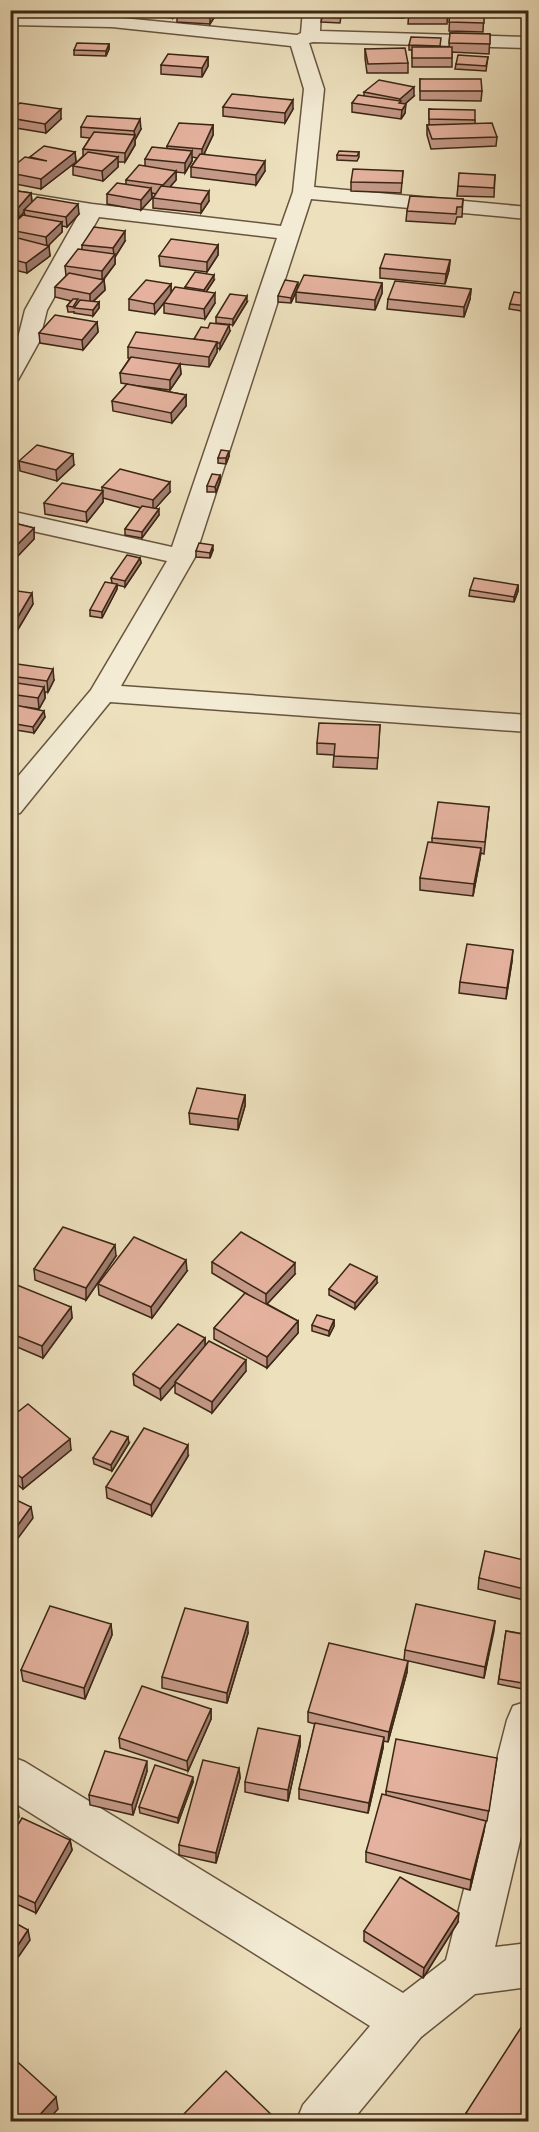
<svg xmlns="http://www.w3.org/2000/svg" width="539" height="2132" font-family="'IM FELL Great Primer',serif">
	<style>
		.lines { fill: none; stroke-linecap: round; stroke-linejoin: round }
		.street-casing { stroke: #68553f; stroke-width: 3 }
		.street { fill: #f3ebd4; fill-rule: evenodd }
		.wall { fill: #c49988; stroke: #3c2715; stroke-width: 1.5 }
		.shaded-wall { fill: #a07d6f; stroke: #3c2715; stroke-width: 1.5 }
		.building { fill: #e4b29e; stroke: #3c2715; stroke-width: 1.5 }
	</style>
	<rect width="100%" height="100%" fill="#ede0bd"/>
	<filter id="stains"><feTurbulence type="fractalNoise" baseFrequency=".00333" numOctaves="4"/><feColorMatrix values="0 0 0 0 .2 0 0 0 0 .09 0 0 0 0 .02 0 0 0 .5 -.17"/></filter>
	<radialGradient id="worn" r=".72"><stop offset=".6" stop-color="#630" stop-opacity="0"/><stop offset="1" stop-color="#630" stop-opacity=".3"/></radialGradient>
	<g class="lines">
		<!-- street casing -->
		<g class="street-casing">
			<g id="street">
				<polygon points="303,10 321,10 320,31 528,37 528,48 313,42 309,43 324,89 314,187 528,207 528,219 311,199 195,557 121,686 528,715 528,732 110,702 20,813 10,815 10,786 91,690 167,561 10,526 10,511 172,547 277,238 99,217 47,310 39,342 18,380 10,382 10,353 17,342 25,310 79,214 10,203 10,191 92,204 281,226 293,192 304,89 291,46 112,27 10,25 10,15 112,17 297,35 301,33"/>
				<polygon points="528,1701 528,1807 495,1947 528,1943 528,1987 475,1994 421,2037 351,2122 296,2122 303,2105 370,2026 10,1800 10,1756 25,1762 403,1993 446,1960 507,1720 513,1706"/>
			</g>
		</g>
		<!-- street -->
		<use href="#street" class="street"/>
	</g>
	<!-- wall -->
	<g class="wall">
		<polygon points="10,10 34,10 32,16 10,15"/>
		<polygon points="43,10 73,10 72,14 43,13"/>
		<polygon points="141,10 217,10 217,13 210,24 177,22 177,14 173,18 142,15"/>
		<polygon points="342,10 340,23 321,22 322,17"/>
		<polygon points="346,10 405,10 404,18 346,17"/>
		<polygon points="409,10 448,10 447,24 408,24"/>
		<polygon points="450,12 484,12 483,32 449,31"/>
		<polygon points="450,33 490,34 489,54 452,52 452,67 412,67 412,50 409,50 409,45 449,47"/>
		<polygon points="109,44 109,49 106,56 74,55 74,50"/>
		<polygon points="365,49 408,63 408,73 367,73 365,58"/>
		<polygon points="208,57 208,66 202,77 161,74 161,65"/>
		<polygon points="488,57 486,71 455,69 456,64"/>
		<polygon points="522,72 528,72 528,86 523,86"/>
		<polygon points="420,79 482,91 481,101 420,100"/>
		<polygon points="364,92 414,96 405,104 405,113 401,119 352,112 352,103 364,96"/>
		<polygon points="10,107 61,119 46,133 10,127"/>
		<polygon points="223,107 293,109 285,123 223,116"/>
		<polygon points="429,109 475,120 475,123 497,137 496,146 431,149 427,135 427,125 429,125"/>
		<polygon points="213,125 213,135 204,154 265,171 256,185 191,177 191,167 197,158 192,157 192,161 185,173 176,172 176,180 170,187 209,201 201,213 153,208 153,198 156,194 152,193 152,198 141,210 107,204 107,194 126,184 126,180 145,166 145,159 167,149 167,146"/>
		<polygon points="81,127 141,129 135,140 135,145 125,162 118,162 118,167 103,181 73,175 73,166 83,156 83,149 90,138 81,137"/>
		<polygon points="75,152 76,162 41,189 10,183 10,169 30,158 30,157"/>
		<polygon points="359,152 359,157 357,161 337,160 337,155"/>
		<polygon points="403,171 401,193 351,191 351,182"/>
		<polygon points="495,175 494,197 457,196 458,186"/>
		<polygon points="10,190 31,193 32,202 79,214 67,227 62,226 62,232 48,245 50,256 27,273 10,269 10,227 25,215 24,212 19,218 10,217"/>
		<polygon points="463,199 462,217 457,217 455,224 406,221 407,211"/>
		<polygon points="125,241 115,257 115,264 104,279 105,290 93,302 99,302 99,308 93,316 74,313 74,311 74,312 68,312 67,306 71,301 55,297 55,287 66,276 65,266 82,250 82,245"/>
		<polygon points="218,245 218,255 207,272 160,266 159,256"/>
		<polygon points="450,260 449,270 445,284 380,278 380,268"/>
		<polygon points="214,280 206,292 215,303 205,319 164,313 164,303 155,314 129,310 129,299 171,284 171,292 185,289 185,287"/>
		<polygon points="382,283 382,293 375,310 296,302 296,292 291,303 278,302 278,296 298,287"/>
		<polygon points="471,289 470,299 464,317 387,309 388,299"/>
		<polygon points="528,294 528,312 509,309 510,304"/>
		<polygon points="247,302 233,325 216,323 216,317"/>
		<polygon points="97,322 98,332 83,350 40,343 39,333"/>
		<polygon points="230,331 220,349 217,348 217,352 209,367 180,364 181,374 170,390 131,385 186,395 186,406 172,423 113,411 112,401 127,384 121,383 120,373 130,358 128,358 128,347 194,339"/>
		<polygon points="229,456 226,464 218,463 218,458"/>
		<polygon points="19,461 74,465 57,481 20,471"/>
		<polygon points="220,475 220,481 216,492 207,492 207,486"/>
		<polygon points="102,487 170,492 155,508 159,515 142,538 125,535 125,529 141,508 103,498 103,502 87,522 45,514 44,503 102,491"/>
		<polygon points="10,522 34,528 34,539 16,558 10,556"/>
		<polygon points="213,550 210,558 196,557 196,551"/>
		<polygon points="140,558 141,563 125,587 117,585 117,589 102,618 90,616 90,610 112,583 111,578"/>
		<polygon points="518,585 518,591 514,602 469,596 470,590"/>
		<polygon points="10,590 33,604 17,631 10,630"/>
		<polygon points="10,663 54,680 48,692 45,692 45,698 39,709 25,707 45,717 34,733 10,729"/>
		<polygon points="380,725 377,769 333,767 334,755 317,754 317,743"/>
		<polygon points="489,807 484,854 481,853 473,896 420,890 420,878 432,842 432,838"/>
		<polygon points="512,961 506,999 459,993 460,982"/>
		<polygon points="245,1095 245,1106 238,1130 190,1124 189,1113"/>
		<polygon points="116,1256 86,1300 35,1280 34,1269"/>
		<polygon points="212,1262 295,1274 267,1304 298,1321 298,1333 267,1368 214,1339 214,1328 247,1294 212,1273"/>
		<polygon points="187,1271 152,1318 99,1295 98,1284"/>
		<polygon points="377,1283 355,1309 329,1295 329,1289"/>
		<polygon points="10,1285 71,1307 72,1318 43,1358 10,1344"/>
		<polygon points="334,1320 334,1326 329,1336 312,1331 312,1325"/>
		<polygon points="205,1338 205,1347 246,1371 212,1413 175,1393 175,1384 161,1400 134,1385 133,1374"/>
		<polygon points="10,1418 71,1450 23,1489 10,1479"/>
		<polygon points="129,1443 112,1471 94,1464 93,1458"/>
		<polygon points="188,1456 152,1516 107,1498 106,1487"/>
		<polygon points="528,1561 528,1601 478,1589 479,1578"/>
		<polygon points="495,1621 484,1678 404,1660 405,1650"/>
		<polygon points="111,1624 112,1635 85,1699 23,1681 21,1670"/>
		<polygon points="506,1631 528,1635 528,1690 498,1684"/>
		<polygon points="248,1633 227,1703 162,1688 162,1677"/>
		<polygon points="407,1672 388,1742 383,1741 383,1748 368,1813 299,1799 299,1789 315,1724 308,1722 308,1712"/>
		<polygon points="211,1709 211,1719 188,1771 120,1748 119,1738"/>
		<polygon points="300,1736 300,1746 288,1801 245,1792 245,1782"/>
		<polygon points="497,1758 487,1821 480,1820 484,1831 470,1890 366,1862 366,1852 386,1795 386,1791"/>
		<polygon points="239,1768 240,1778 216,1863 179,1855 179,1845"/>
		<polygon points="147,1771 133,1815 90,1805 89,1795"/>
		<polygon points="193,1782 178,1823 140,1813 139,1807"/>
		<polygon points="10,1838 70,1840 72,1850 36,1913 10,1901"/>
		<polygon points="458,1922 423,1978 364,1941 364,1931"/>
		<polygon points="466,2113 528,2121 465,2121"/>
	</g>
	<!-- shaded-wall -->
	<g class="shaded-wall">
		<polygon points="175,10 179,10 177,13 173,18 173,13"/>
		<polygon points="212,10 217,10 217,13 210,24 210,15"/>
		<polygon points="109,44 109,49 106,56 106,51"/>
		<polygon points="208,57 208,66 202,77 202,68"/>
		<polygon points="414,87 414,96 399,109 400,99"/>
		<polygon points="293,100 293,109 285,123 285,113"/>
		<polygon points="406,104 405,113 401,119 402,110"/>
		<polygon points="61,109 61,119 46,133 45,124"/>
		<polygon points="140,119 141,129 135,140 135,145 125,162 125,153 135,136 134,131"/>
		<polygon points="213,125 213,135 202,158 202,149"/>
		<polygon points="192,151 192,161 185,173 185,163"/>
		<polygon points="75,152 76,162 41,189 41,179"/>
		<polygon points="118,157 118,167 103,181 102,171"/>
		<polygon points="265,161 265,171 256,185 256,175"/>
		<polygon points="176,171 176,180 163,195 163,185"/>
		<polygon points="151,188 152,198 141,210 141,200"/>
		<polygon points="209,191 209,201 201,213 201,204"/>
		<polygon points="31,193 32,203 24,210 24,212 19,218 18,208"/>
		<polygon points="78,204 79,214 67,227 66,217"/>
		<polygon points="62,222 62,232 47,247 46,237"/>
		<polygon points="125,231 125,241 115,257 115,264 102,281 102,271 114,255 113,248"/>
		<polygon points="218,245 218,255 207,272 207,262"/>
		<polygon points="49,246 50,256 27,273 26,263"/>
		<polygon points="450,260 449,270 445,284 446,274"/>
		<polygon points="214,275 214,280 204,295 204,290"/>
		<polygon points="104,280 105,290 90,304 90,294"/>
		<polygon points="298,282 298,287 291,303 291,298"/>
		<polygon points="382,283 382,293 375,310 375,300"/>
		<polygon points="171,284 171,294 155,314 154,304"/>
		<polygon points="471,289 470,299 464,317 464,307"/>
		<polygon points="215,293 215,303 205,319 204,309"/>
		<polygon points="247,296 247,302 233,325 233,319"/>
		<polygon points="99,302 99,308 93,316 93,310"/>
		<polygon points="97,322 98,332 83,350 82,340"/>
		<polygon points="229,325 230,331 220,349 220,343"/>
		<polygon points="217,342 217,352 209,367 209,357"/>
		<polygon points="180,364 181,374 170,390 170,380"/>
		<polygon points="186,395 186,406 172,423 171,413"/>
		<polygon points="229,451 229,456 226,464 226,458"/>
		<polygon points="73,454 74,465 57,481 56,470"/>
		<polygon points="220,475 220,481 216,492 215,487"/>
		<polygon points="170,482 170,492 153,511 153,500"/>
		<polygon points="103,491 103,502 87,522 86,512"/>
		<polygon points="159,509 159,515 142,538 142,532"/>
		<polygon points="34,528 34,539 16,558 15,547"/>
		<polygon points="213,545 213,550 210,558 210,553"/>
		<polygon points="140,558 141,563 125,587 125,581"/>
		<polygon points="117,584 117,589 102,618 102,612"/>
		<polygon points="518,585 518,591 514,602 514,597"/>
		<polygon points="32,593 33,604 17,631 16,620"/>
		<polygon points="53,669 54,680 48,692 47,681"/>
		<polygon points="44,687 45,698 39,709 38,698"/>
		<polygon points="44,711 45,717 34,733 33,727"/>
		<polygon points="481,848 480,859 473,896 474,884"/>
		<polygon points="513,950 512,961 506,999 507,988"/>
		<polygon points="245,1095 245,1106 238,1130 238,1119"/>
		<polygon points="115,1245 116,1256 86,1300 86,1288"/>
		<polygon points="186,1260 187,1271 152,1318 151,1307"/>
		<polygon points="295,1263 295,1274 266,1305 266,1294"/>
		<polygon points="377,1277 377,1283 355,1309 355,1303"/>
		<polygon points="71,1307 72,1318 43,1358 42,1346"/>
		<polygon points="334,1320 334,1326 329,1336 329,1331"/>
		<polygon points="298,1321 298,1333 267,1368 267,1357"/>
		<polygon points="205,1338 205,1349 175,1382 175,1384 161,1400 160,1389"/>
		<polygon points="246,1360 246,1371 212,1413 212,1402"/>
		<polygon points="128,1437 129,1443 112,1471 111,1465"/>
		<polygon points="70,1439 71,1450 23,1489 22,1478"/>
		<polygon points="188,1445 188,1456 152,1516 151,1505"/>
		<polygon points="31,1507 33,1518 10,1549 10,1536"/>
		<polygon points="495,1621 494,1631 484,1678 485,1667"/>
		<polygon points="248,1622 248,1633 227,1703 227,1693"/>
		<polygon points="111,1624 112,1635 85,1699 84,1688"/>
		<polygon points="408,1661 407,1672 388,1742 389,1732"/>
		<polygon points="211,1709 211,1719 188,1771 187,1761"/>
		<polygon points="300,1736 300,1746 288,1801 288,1790"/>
		<polygon points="384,1737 383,1748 368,1813 369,1803"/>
		<polygon points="147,1761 147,1771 133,1815 132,1805"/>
		<polygon points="239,1768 240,1778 216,1863 216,1853"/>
		<polygon points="193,1777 193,1782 178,1823 178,1818"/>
		<polygon points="18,1807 19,1817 10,1831 10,1818"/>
		<polygon points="486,1821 484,1831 470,1890 471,1880"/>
		<polygon points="70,1840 72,1850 36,1913 35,1903"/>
		<polygon points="459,1913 458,1922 423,1978 424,1968"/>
		<polygon points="28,1930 30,1940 10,1969 10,1957"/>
		<polygon points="56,2097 58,2109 47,2121 34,2121"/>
	</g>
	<!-- building -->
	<g class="building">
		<polygon points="145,10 175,10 173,13"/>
		<polygon points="178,10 212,10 210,15 177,13"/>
		<polygon points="323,10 342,10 340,18 322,17"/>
		<rect x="409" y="10" width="39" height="5"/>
		<polygon points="450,12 484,12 484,23 449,22"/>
		<polygon points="450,33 490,34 490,44 449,43"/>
		<polygon points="411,37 441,38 440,46 409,45"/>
		<polygon points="77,43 109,44 106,51 74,50"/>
		<rect x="412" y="47" width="40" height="11"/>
		<polygon points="405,48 408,63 368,64 365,49"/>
		<polygon points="168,54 208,57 202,68 161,65"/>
		<polygon points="458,55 488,57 486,66 456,64"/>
		<polygon points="522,72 528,72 528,81 523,81"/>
		<polygon points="420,79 481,79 482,91 420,91"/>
		<polygon points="379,80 414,87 400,99 364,92"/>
		<polygon points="232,94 293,100 285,113 223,107"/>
		<polygon points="358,95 401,101 399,103 406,104 402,110 352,103"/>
		<polygon points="20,103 61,109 45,124 10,118 10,107 15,107"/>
		<polygon points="429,109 475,110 475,120 429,119"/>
		<polygon points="87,116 140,119 134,131 81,127"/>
		<polygon points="179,123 213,125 202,149 167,146"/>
		<polygon points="492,123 497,137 432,139 427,125"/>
		<polygon points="94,132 135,135 125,153 83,149"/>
		<polygon points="44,146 75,152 41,179 10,173 10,169 25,157 47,161 30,157"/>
		<polygon points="152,147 192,151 185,163 145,159"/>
		<polygon points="339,151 359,152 357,156 337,155"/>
		<polygon points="88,152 118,157 102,171 73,166"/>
		<polygon points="200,154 265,161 256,175 191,167"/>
		<polygon points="139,165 176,171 163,185 126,180"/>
		<polygon points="353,169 403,171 402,183 351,182"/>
		<polygon points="459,173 495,175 494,188 458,186"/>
		<polygon points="117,183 151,188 141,200 107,194"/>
		<polygon points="161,186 209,191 201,204 153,198"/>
		<polygon points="10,190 31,193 18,208 10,207"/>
		<polygon points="410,196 463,199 462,207 457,207 456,214 407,211"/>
		<polygon points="37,197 78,204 66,217 24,210"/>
		<polygon points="23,215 62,222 46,237 10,230 10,227"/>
		<polygon points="94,227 125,231 113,248 82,245"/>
		<polygon points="10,236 49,246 26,263 10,259"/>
		<polygon points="171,239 218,245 207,262 159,256"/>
		<polygon points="78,249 115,254 102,271 65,266"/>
		<polygon points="385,254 450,260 446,274 380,268"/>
		<polygon points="195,272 214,275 204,290 185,287"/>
		<polygon points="69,273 104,280 90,294 55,287"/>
		<polygon points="304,275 382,283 375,300 296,292"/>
		<polygon points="146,280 171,284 154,304 129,299"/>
		<polygon points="285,280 298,282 291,298 278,296"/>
		<polygon points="395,281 471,289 464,307 388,299"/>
		<polygon points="175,287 215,293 204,309 164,303"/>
		<polygon points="514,292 528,294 528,306 510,304"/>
		<polygon points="230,294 247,296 233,319 216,317"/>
		<polygon points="73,299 78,299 73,307 67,306"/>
		<polygon points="80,300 99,302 93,310 74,308"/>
		<polygon points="55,315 97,322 82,340 39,333"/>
		<polygon points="210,323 229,325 220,343 216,343 217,342 194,339 201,327 208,328"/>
		<polygon points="136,332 217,342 209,357 128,347"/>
		<polygon points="131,357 180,364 170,380 120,373"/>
		<polygon points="127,384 186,395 171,413 112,401"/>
		<polygon points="37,445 73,454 56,470 19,461"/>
		<polygon points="221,450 229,451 226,458 218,458"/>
		<polygon points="120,469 170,482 153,500 102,487"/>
		<polygon points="212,474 220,475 215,487 207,486"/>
		<polygon points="62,483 103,491 86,512 44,503"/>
		<polygon points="142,506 159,509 142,532 125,529"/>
		<polygon points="10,522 34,528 15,547 10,546"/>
		<polygon points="199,543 213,545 210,553 196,551"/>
		<polygon points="127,555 140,558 125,581 111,578"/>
		<polygon points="474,578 518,585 514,597 470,590"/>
		<polygon points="105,582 117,584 102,612 90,610"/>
		<polygon points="10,590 32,593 16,620 10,619"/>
		<polygon points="10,663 53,669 47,681 10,676"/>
		<polygon points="10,682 44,687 38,698 10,694"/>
		<polygon points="10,704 44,711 33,727 10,723"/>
		<polygon points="319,723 380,725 378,758 334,756 335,744 317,743"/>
		<polygon points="438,802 489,807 485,842 432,838"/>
		<polygon points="428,842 481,848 474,884 420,878"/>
		<polygon points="467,944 513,950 507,988 460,982"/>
		<polygon points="197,1088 245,1095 238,1119 189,1113"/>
		<polygon points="63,1227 115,1245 86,1288 34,1269"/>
		<polygon points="241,1232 295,1263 266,1294 212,1262"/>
		<polygon points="134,1237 186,1260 151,1307 98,1284"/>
		<polygon points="350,1264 377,1277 355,1303 329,1289"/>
		<polygon points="12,1283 71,1307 42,1346 10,1333 10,1285"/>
		<polygon points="245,1293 298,1321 267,1357 214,1328"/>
		<polygon points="317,1315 334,1320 329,1331 312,1325"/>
		<polygon points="178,1324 205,1338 160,1389 133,1374"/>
		<polygon points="209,1341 246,1360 212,1402 175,1382"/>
		<polygon points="28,1404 70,1439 22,1478 10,1469 10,1418"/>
		<polygon points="144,1428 188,1445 151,1505 106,1487"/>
		<polygon points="111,1431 128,1437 111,1465 93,1458"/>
		<polygon points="10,1497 31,1507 10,1536"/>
		<polygon points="485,1551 528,1561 528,1590 479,1578"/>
		<polygon points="416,1604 495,1621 485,1667 405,1650"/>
		<polygon points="50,1606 111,1624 84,1688 21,1670"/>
		<polygon points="185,1608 248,1622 227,1693 162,1677"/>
		<polygon points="506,1631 528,1635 528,1684 499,1679"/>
		<polygon points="329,1643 408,1661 389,1732 308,1712"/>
		<polygon points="142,1686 211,1709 187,1761 119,1738"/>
		<polygon points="315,1723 384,1737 369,1803 299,1789"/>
		<polygon points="258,1728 300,1736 288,1790 245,1782"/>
		<polygon points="396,1739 497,1758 489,1811 386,1791"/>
		<polygon points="105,1751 147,1761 132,1805 89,1795"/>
		<polygon points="203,1760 239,1768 216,1853 179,1845"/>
		<polygon points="155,1765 193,1777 178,1818 139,1807"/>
		<polygon points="382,1794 486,1821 471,1880 366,1852"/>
		<polygon points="10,1804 18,1807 10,1818"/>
		<polygon points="22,1818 70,1840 35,1903 10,1892 10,1838"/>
		<polygon points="400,1877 459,1913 424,1968 364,1931"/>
		<polygon points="10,1920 28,1930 10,1957"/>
		<polygon points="522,2026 528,2031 528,2121 479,2121 466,2113"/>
		<polygon points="10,2055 56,2097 34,2121 10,2121"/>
		<polygon points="226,2071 278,2121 177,2121"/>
	</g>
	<!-- margin -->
	<rect width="539" height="2132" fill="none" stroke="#ede0bd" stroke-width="36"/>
	<rect x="12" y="12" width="515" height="2108" fill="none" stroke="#3c2715" stroke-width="3"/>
	<rect x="18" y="18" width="503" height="2096" fill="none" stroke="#3c2715" stroke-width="1.5"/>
	<rect width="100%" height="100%" filter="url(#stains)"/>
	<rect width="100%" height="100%" fill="url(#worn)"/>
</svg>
